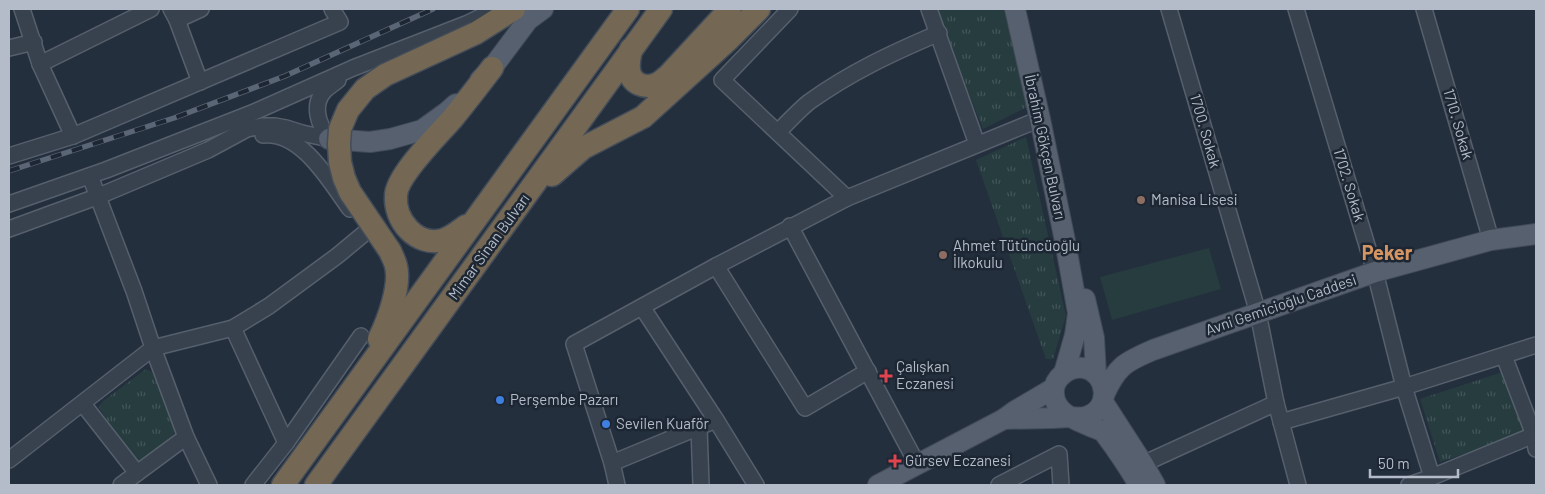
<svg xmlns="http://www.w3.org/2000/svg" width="1545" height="494" font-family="Barlow,sans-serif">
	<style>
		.park { fill: url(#park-tufts) }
		.garden { fill: #263c3f }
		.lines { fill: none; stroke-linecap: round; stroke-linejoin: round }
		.minor-casing { stroke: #565f6c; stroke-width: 18 }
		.major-casing { stroke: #414a57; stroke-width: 22 }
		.highway-casing { stroke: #434c59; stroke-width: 25 }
		.minor { stroke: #38414e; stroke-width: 15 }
		.major { stroke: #56606e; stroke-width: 20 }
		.highway { stroke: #746855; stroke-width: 22 }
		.rail-casing { stroke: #5a6575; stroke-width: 5.5 }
		.rail { stroke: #1d2633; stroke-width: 4; stroke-dasharray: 11; stroke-linecap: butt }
		.highway-bridge-casing { stroke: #434c59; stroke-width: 25; stroke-linecap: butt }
		.highway-bridge { stroke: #746855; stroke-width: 22 }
		.education-dot { fill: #8d6e63; stroke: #1d2633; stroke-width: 2 }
		.health-dot { fill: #e0444e; stroke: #1d2633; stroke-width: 2 }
		.shop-dot { fill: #3f7fe0; stroke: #1d2633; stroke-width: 2 }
		.labels { text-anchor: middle; stroke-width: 5; stroke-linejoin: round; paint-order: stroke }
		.street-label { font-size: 15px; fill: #b4bcc9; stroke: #1d2633 }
		.poi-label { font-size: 15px; fill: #b4bcc9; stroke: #1d2633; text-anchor: start }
		.district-label { font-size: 20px; font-weight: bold; fill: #d59563; stroke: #1d2633 }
	</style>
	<defs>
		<pattern id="park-tufts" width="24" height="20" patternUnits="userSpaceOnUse" patternTransform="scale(1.25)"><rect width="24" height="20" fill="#263c3f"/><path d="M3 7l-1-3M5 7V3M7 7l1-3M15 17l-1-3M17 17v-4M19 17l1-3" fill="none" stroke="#435659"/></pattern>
	</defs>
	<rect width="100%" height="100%" fill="#242f3e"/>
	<!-- park -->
	<g class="park">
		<polygon points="935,9 1004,9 1027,107 983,129"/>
		<polygon points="1026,137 1066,316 1053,359 1046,359 976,160"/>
		<polygon points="146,369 152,372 175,430 173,436 139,462 134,461 99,408 102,402"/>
		<polygon points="1506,371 1526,434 1440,462 1420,399"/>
	</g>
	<!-- garden -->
	<polygon class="garden" points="1209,248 1221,289 1112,320 1100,277"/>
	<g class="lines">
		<!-- minor casing -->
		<g class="minor-casing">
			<g id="minor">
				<polyline points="22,9 40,64 73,136"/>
				<polyline points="171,9 177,20 200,82"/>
				<polyline points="790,9 722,80 847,198"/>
				<polyline points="929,9 977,144"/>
				<polyline points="1169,9 1258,313 1276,403 1298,485"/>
				<polyline points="1296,9 1375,272 1404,387 1432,477"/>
				<polyline points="1424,9 1491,240"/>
				<polyline points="177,20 201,9"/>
				<polyline points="9,48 34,42"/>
				<polyline points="40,64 151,9"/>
				<path d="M778 132C788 122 798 111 809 102 851 72 892 53 939 33"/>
				<path d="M263 135C302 131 330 182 350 209"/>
				<path d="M329 139C319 125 311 105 325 90 329 87 334 83 338 80"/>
				<polyline points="9,156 73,136 340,22 332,9"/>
				<polyline points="90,176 134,291 153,348 186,437 209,485"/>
				<polyline points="9,204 106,170 252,113 353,68 466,24 497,9"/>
				<polyline points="790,226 917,464"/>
				<polyline points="9,229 99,196 208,150 247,129 262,126 275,126 286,128 302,133 329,139"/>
				<polyline points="716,266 805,408 868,371"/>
				<polyline points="642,307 716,420 756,485"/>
				<polyline points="233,328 286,443"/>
				<polyline points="1504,356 1534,435 1536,449"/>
				<polyline points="83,404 137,473"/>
				<polyline points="1281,422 1404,387 1536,345"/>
				<polyline points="699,427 701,485"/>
				<polyline points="9,460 153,348 233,328 269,306 337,256 366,232"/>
				<polyline points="612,463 716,420"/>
				<polyline points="1143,464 1276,403"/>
				<polyline points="121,485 186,437"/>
				<polyline points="253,485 286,443 361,336"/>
				<polyline points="617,485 612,463 574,344 716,266 847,198 1040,119"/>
				<polyline points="999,485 1059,454 1061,485"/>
				<polyline points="1409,485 1432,477 1534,435"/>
			</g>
		</g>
		<!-- major casing -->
		<g class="major-casing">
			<g id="major">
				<polyline points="1015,9 1040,119 1065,241 1078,313 1075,335 1064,373"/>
				<polyline points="480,80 492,68 528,20 543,9"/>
				<polyline points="329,139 370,142 390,139 422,130 447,112 456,104"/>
				<polyline points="1085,299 1094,338 1096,374"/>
				<path d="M1104 395C1117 366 1125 362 1153 350L1375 272 1491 240 1536 234"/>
				<polyline points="1103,402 1143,464 1155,485"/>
				<path d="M1004 419C1026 418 1047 419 1069 417 1075 417 1081 419 1088 416 1111 408 1108 373 1084 368 1077 367 1069 369 1063 374 1057 379 1053 386 1054 394 1055 414 1077 420 1092 427 1097 429 1102 430 1105 434 1117 450 1129 468 1139 485"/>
				<polyline points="878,485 1004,419 1015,411 1054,388"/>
			</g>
		</g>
		<!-- highway casing -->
		<g class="highway-casing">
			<g id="highway">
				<polyline points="476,33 514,9"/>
				<path d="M631 49C630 56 628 63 629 69 630 84 646 90 659 83 662 81 665 78 668 76L730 9"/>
				<polyline points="552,175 583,148 643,117 729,39 759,9"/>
				<path d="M466 226C459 231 452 237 443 240 416 247 394 220 396 195 397 175 438 135 452 119 466 102 479 85 492 68"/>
				<path d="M379 339C388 321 401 286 396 266 395 261 392 256 390 251"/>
				<polyline points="283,485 628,9"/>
				<polyline points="316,485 661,9"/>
			</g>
		</g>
		<!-- minor -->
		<use href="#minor" class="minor"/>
		<!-- major -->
		<use href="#major" class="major"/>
		<!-- highway -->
		<use href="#highway" class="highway"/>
		<!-- rail casing -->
		<g class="rail-casing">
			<polyline id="rail" points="9,171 174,118 285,76 433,9"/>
		</g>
		<!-- rail -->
		<use href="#rail" class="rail"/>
		<!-- highway-bridge casing -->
		<g class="highway-bridge-casing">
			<polyline id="highway-bridge" points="390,251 350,192 344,178 340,162 339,144 340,129 348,110 365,89 385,75 476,33"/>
		</g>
		<!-- highway-bridge -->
		<use href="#highway-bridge" class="highway-bridge"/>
	</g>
	<!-- markers -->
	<g class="education-dot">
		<circle cx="1141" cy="200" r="5"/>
		<circle cx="943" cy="255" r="5"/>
	</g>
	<g class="health-dot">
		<path d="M883.5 368.5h5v5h5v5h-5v5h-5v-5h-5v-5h5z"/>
		<path d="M892.5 453.5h5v5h5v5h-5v5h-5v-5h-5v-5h5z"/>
	</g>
	<g class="shop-dot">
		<circle cx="500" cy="400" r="5"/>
		<circle cx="606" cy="424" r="5"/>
	</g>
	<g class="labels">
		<!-- street labels -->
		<g class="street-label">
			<text transform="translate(1458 124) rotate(74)" y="5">1710. Sokak</text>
			<text transform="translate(1205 131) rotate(74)" y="5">1700. Sokak</text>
			<text transform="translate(1045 147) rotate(78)" y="5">İbrahim Gökçen Bulvarı</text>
			<text transform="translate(1349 185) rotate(73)" y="5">1702. Sokak</text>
			<text transform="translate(489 247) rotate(-54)" y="5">Mimar Sinan Bulvarı</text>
			<text transform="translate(1281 305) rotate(-19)" y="5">Avni Gemicioğlu Caddesi</text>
		</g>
		<!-- poi labels -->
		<g class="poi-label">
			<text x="1151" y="205">Manisa Lisesi</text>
			<text x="953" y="251">Ahmet Tütüncüoğlu<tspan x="953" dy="17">İlkokulu</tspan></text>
			<text x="896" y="372">Çalışkan<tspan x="896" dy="17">Eczanesi</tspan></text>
			<text x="510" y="405">Perşembe Pazarı</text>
			<text x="616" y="429">Sevilen Kuaför</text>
			<text x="905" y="466">Gürsev Eczanesi</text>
		</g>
		<!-- district labels -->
		<g class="district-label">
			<text x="1387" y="260">Peker</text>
		</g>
	</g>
	<!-- border -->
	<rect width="1545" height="494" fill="none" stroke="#b4bcc9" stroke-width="20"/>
	<!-- scale -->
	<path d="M1370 469v8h88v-8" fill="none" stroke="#b4bcc9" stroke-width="2.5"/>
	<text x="1378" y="469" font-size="15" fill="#b4bcc9" stroke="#1d2633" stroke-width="4" paint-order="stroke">50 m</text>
</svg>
